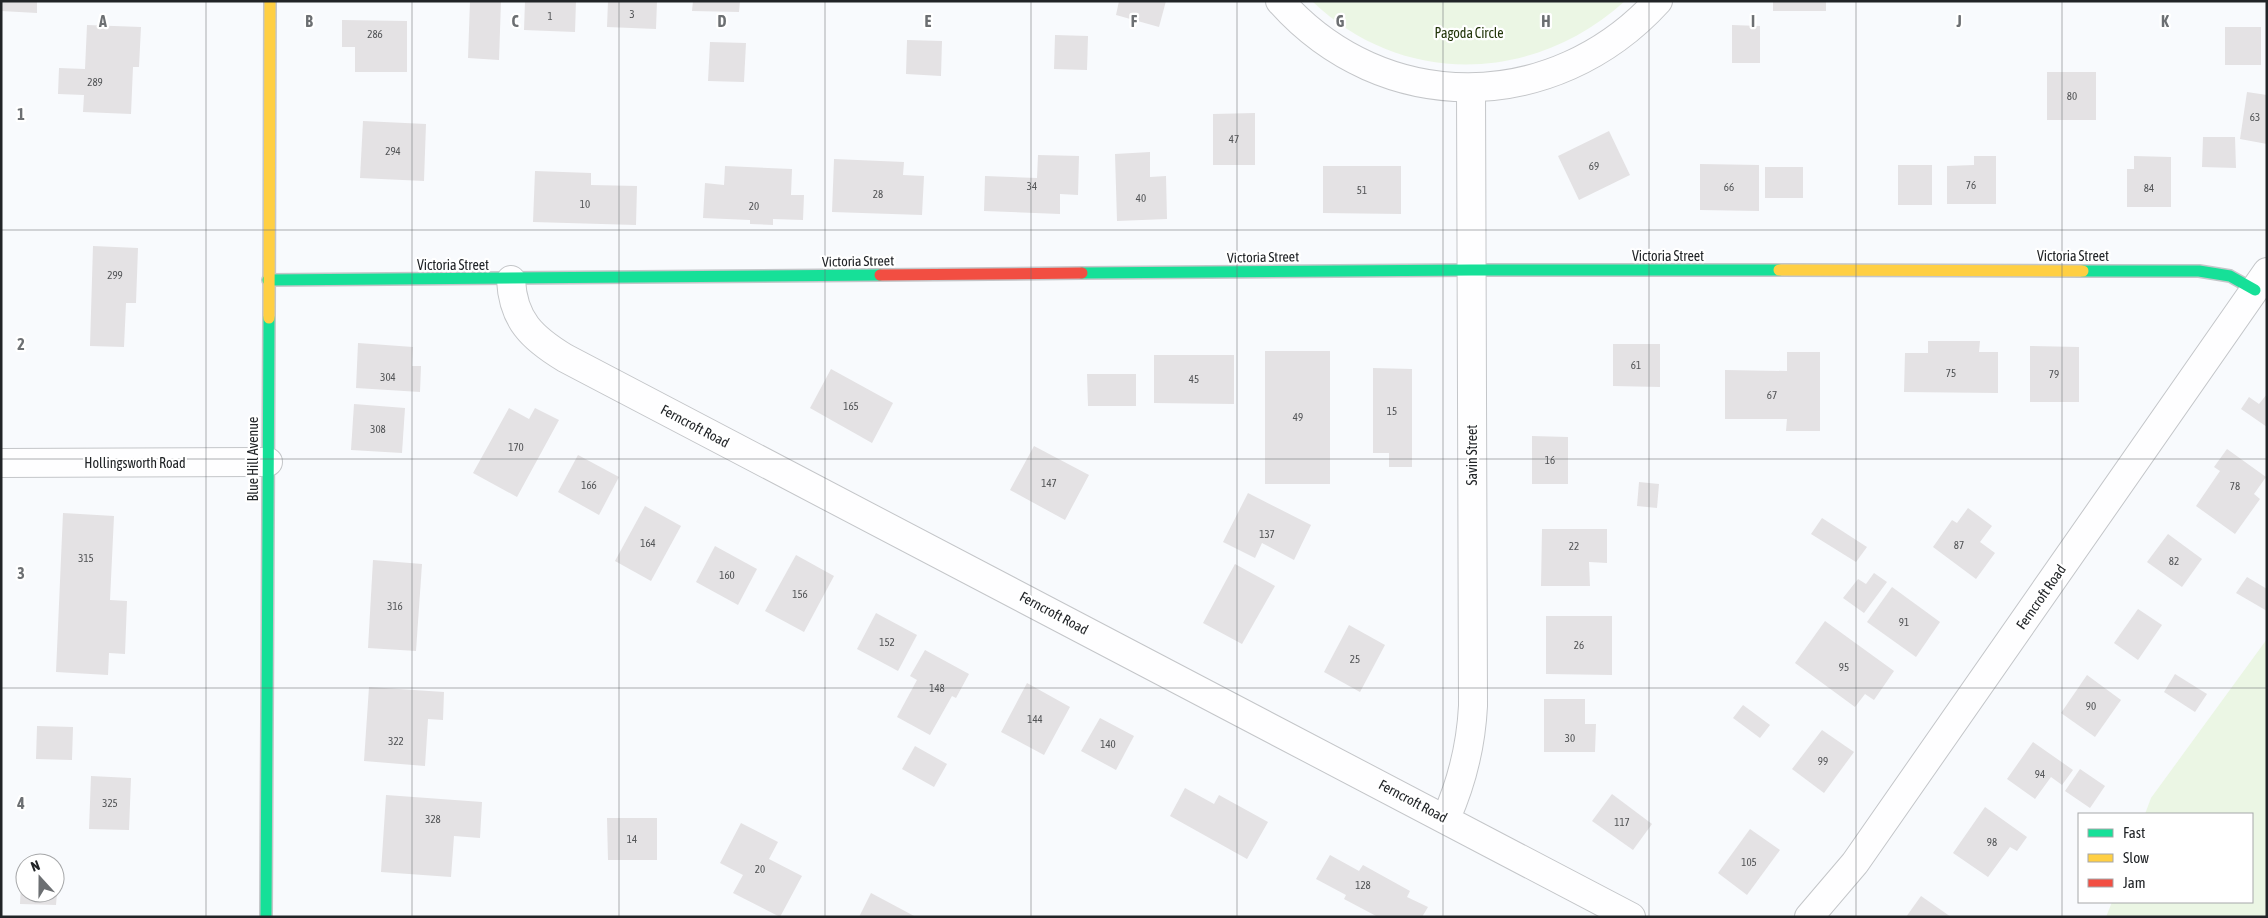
<svg xmlns="http://www.w3.org/2000/svg" width="2268" height="918" font-family="'Asap Condensed',sans-serif">
	<style>
		.green { fill: #ebf6e4 }
		.building { fill: #e4e2e4 }
		.lines { fill: none; stroke-linecap: round; stroke-linejoin: round }
		.street-casing { stroke: #c4c6c9; stroke-width: 30 }
		.fast-casing { stroke: #c4c6c9; stroke-width: 14 }
		.slow-casing { stroke: #c4c6c9; stroke-width: 14 }
		.jam-casing { stroke: #c4c6c9; stroke-width: 14 }
		.street { stroke: #fefeff; stroke-width: 28 }
		.fast { stroke: #16e098; stroke-width: 11 }
		.slow { stroke: #ffcf43; stroke-width: 11 }
		.jam { stroke: #f24e42; stroke-width: 11 }
		.grid { fill: none; stroke: #6c6f72; stroke-width: 1; stroke-opacity: 0.55 }
		.labels { text-anchor: middle; stroke-width: 4.5; stroke-linejoin: round; paint-order: stroke }
		.number-label { font-size: 11px; fill: #525456 }
		.park-label { font-size: 14px; fill: #22350a; stroke: #fff }
		.street-label { font-size: 14px; fill: #212427; stroke: #fff }
		.grid-label { font-size: 16px; text-anchor: middle; font-weight: bold; fill: #6c6f72; stroke: #fff; stroke-width: 4.5; stroke-linejoin: round; paint-order: stroke }
	</style>
	<rect width="100%" height="100%" fill="#f8fafd"/>
	<!-- green -->
	<g class="green">
		<path d="M1312 1H1625C1535 83 1402 88 1312 1Z"/>
		<polygon points="2267,639 2267,917 2106,917 2112,902 2252,902 2252,814 2145,814 2151,798"/>
	</g>
	<!-- building -->
	<g class="building">
		<polygon points="1,1 37,1 37,13 1,11"/>
		<polygon points="470,1 501,1 499,60 468,58"/>
		<polygon points="525,1 576,1 575,32 524,30"/>
		<polygon points="608,1 657,1 656,29 607,27"/>
		<polygon points="693,1 740,1 739,12 692,11"/>
		<polygon points="1119,1 1166,1 1159,27 1116,15"/>
		<rect x="1773" y="1" width="53" height="10"/>
		<polygon points="342,20 407,21 407,72 355,72 355,47 342,47"/>
		<polygon points="87,25 141,27 139,67 133,67 131,114 83,112 84,95 58,94 59,68 85,69"/>
		<polygon points="1732,25 1760,26 1760,63 1732,63"/>
		<rect x="2225" y="27" width="36" height="38"/>
		<polygon points="1055,35 1088,36 1087,70 1054,69"/>
		<polygon points="907,40 942,41 941,76 906,74"/>
		<polygon points="710,42 746,43 744,82 708,81"/>
		<rect x="2047" y="72" width="49" height="48"/>
		<polygon points="2247,92 2267,95 2267,144 2240,139"/>
		<polygon points="1255,113 1255,165 1213,165 1213,114"/>
		<polygon points="363,121 426,124 424,181 360,178"/>
		<polygon points="1609,131 1630,175 1579,200 1558,156"/>
		<polygon points="2203,137 2235,137 2236,168 2202,167"/>
		<polygon points="1150,152 1150,177 1166,176 1167,219 1117,221 1115,154"/>
		<polygon points="1038,155 1079,156 1078,195 1060,194 1060,214 984,211 985,176 1037,178"/>
		<polygon points="1974,156 1996,156 1996,204 1947,204 1947,166 1974,165"/>
		<polygon points="2134,156 2171,157 2171,207 2127,207 2127,169 2134,169"/>
		<polygon points="834,159 904,162 903,175 924,176 922,215 832,212"/>
		<polygon points="1700,164 1759,165 1759,211 1700,210"/>
		<rect x="1898" y="165" width="34" height="40"/>
		<polygon points="725,166 792,169 791,195 804,195 803,220 773,219 773,225 750,224 750,220 703,218 705,183 724,185"/>
		<polygon points="1323,166 1401,166 1401,214 1323,213"/>
		<rect x="1765" y="167" width="38" height="31"/>
		<polygon points="535,171 591,173 591,185 637,186 636,225 533,222"/>
		<polygon points="93,246 138,248 136,303 126,303 124,347 90,346"/>
		<polygon points="1928,341 1980,341 1979,352 1998,352 1998,393 1904,392 1905,353 1928,353"/>
		<polygon points="358,343 413,347 412,366 421,366 420,392 356,388"/>
		<polygon points="1613,344 1660,344 1660,387 1613,386"/>
		<polygon points="2030,346 2079,347 2079,402 2030,402"/>
		<rect x="1265" y="351" width="65" height="133"/>
		<polygon points="1787,352 1820,352 1820,431 1786,431 1787,419 1725,419 1725,370 1787,371"/>
		<polygon points="1154,355 1234,355 1234,404 1154,403"/>
		<polygon points="1373,368 1412,369 1412,467 1389,467 1389,453 1373,453"/>
		<polygon points="831,369 893,403 872,443 810,408"/>
		<polygon points="1087,374 1136,374 1136,406 1088,406"/>
		<polygon points="2267,394 2267,427 2241,409 2249,397 2259,404"/>
		<polygon points="354,404 405,408 402,453 351,450"/>
		<polygon points="509,408 529,419 535,408 559,420 517,497 473,473"/>
		<polygon points="1532,436 1568,437 1568,484 1532,484"/>
		<polygon points="1034,446 1089,475 1065,520 1010,490"/>
		<polygon points="2227,449 2266,477 2254,494 2260,499 2235,534 2196,506 2220,471 2214,467"/>
		<polygon points="578,455 619,477 599,515 558,492"/>
		<polygon points="1639,482 1659,484 1657,508 1637,506"/>
		<polygon points="1248,493 1311,525 1294,560 1262,543 1255,558 1223,542"/>
		<polygon points="645,506 681,526 651,581 615,561"/>
		<polygon points="1968,508 1992,526 1980,542 1995,553 1976,579 1933,547 1952,520 1957,523"/>
		<polygon points="63,513 114,516 110,600 127,601 125,654 109,653 108,675 56,672"/>
		<polygon points="1822,518 1867,547 1856,562 1811,534"/>
		<polygon points="1542,529 1607,529 1607,563 1589,562 1590,586 1541,586"/>
		<polygon points="2168,534 2202,559 2182,587 2147,562"/>
		<polygon points="715,546 757,569 738,605 696,582"/>
		<polygon points="796,555 834,576 804,632 765,611"/>
		<polygon points="373,560 422,564 416,651 368,648"/>
		<polygon points="1235,564 1275,586 1242,644 1203,623"/>
		<polygon points="1874,573 1887,582 1864,613 1843,598 1858,579 1866,584"/>
		<polygon points="2247,577 2267,589 2267,611 2236,593"/>
		<polygon points="1892,587 1940,622 1916,657 1867,622"/>
		<polygon points="2138,609 2162,625 2138,660 2114,643"/>
		<polygon points="876,613 917,635 898,671 857,649"/>
		<polygon points="1546,616 1612,616 1612,675 1546,674"/>
		<polygon points="1825,621 1894,671 1874,700 1865,694 1855,707 1795,663"/>
		<polygon points="1349,625 1385,645 1360,692 1324,672"/>
		<polygon points="925,650 969,674 956,698 952,696 930,735 897,717 917,680 910,676"/>
		<polygon points="2175,674 2207,694 2195,712 2164,692"/>
		<polygon points="2087,675 2121,700 2095,737 2061,713"/>
		<polygon points="1027,683 1070,707 1044,755 1001,732"/>
		<polygon points="369,687 444,692 443,720 428,719 425,766 364,761"/>
		<polygon points="1544,699 1585,699 1585,724 1596,724 1595,752 1544,752"/>
		<polygon points="1743,705 1770,725 1760,738 1733,718"/>
		<polygon points="1100,718 1134,736 1116,770 1081,751"/>
		<polygon points="37,726 73,727 72,760 36,759"/>
		<polygon points="1822,730 1854,752 1824,793 1792,769"/>
		<polygon points="2033,742 2073,770 2062,785 2051,777 2035,799 2007,779"/>
		<polygon points="915,746 947,764 934,787 902,769"/>
		<polygon points="2080,769 2105,786 2090,808 2065,791"/>
		<polygon points="91,776 131,778 129,830 89,829"/>
		<polygon points="1185,788 1214,804 1219,795 1268,822 1247,859 1170,816"/>
		<polygon points="1612,794 1652,824 1633,850 1592,821"/>
		<polygon points="386,795 482,802 480,838 454,836 451,877 381,872"/>
		<polygon points="1985,807 2027,837 2017,851 2010,847 1988,877 1953,853"/>
		<polygon points="607,818 657,818 657,860 608,860"/>
		<polygon points="741,823 778,842 769,859 802,876 780,917 733,893 743,875 720,863"/>
		<polygon points="1750,829 1780,850 1747,895 1718,873"/>
		<polygon points="1330,855 1359,871 1363,865 1410,891 1407,897 1428,907 1422,917 1378,917 1344,899 1346,895 1316,879"/>
		<polygon points="21,881 25,881 25,893 57,893 56,905 20,904"/>
		<polygon points="871,893 916,917 859,917"/>
		<polygon points="1921,896 1951,917 1906,917"/>
	</g>
	<g class="lines">
		<!-- street casing -->
		<g class="street-casing">
			<g id="street">
				<path d="M1280 1C1383 117 1554 115 1658 1"/>
				<path d="M511 280C513 320 532 338 565 358L1631 917"/>
				<polyline points="1,463 268,462"/>
				<path d="M1446 818C1462 782 1471 745 1473 706L1471 88"/>
				<polyline points="1809,917 1855,863 2267,272"/>
			</g>
		</g>
		<!-- fast casing -->
		<g class="fast-casing">
			<g id="fast">
				<polyline points="2083,271 2199,271 2230,276 2255,290"/>
				<polyline points="1082,273 1471,270 1779,270"/>
				<polyline points="268,280 880,275"/>
				<polyline points="266,917 269,318"/>
			</g>
		</g>
		<!-- slow casing -->
		<g class="slow-casing">
			<g id="slow">
				<polyline points="1779,270 2083,271"/>
				<polyline points="269,318 270,1"/>
			</g>
		</g>
		<!-- jam casing -->
		<g class="jam-casing">
			<polyline id="jam" points="880,275 1082,273"/>
		</g>
		<!-- street -->
		<use href="#street" class="street"/>
		<!-- fast -->
		<use href="#fast" class="fast"/>
		<!-- slow -->
		<use href="#slow" class="slow"/>
		<!-- jam -->
		<use href="#jam" class="jam"/>
	</g>
	<!-- grid -->
	<path class="grid" d="M206 1V917M412 1V917M619 1V917M825 1V917M1031 1V917M1237 1V917M1443 1V917M1649 1V917M1856 1V917M2062 1V917M1 230H2267M1 459H2267M1 688H2267"/>
	<g class="labels">
		<!-- number labels -->
		<g class="number-label">
			<text x="632" y="18">3</text>
			<text x="550" y="20">1</text>
			<text x="375" y="38">286</text>
			<text x="95" y="86">289</text>
			<text x="2072" y="100">80</text>
			<text x="2255" y="121">63</text>
			<text x="1234" y="143">47</text>
			<text x="393" y="155">294</text>
			<text x="1594" y="170">69</text>
			<text x="1971" y="189">76</text>
			<text x="1032" y="190">34</text>
			<text x="1729" y="191">66</text>
			<text x="2149" y="192">84</text>
			<text x="1362" y="194">51</text>
			<text x="878" y="198">28</text>
			<text x="1141" y="202">40</text>
			<text x="585" y="208">10</text>
			<text x="754" y="210">20</text>
			<text x="115" y="279">299</text>
			<text x="1636" y="369">61</text>
			<text x="1951" y="377">75</text>
			<text x="2054" y="378">79</text>
			<text x="388" y="381">304</text>
			<text x="1194" y="383">45</text>
			<text x="1772" y="399">67</text>
			<text x="851" y="410">165</text>
			<text x="1392" y="415">15</text>
			<text x="1298" y="421">49</text>
			<text x="378" y="433">308</text>
			<text x="516" y="451">170</text>
			<text x="1550" y="464">16</text>
			<text x="1049" y="487">147</text>
			<text x="589" y="489">166</text>
			<text x="2235" y="490">78</text>
			<text x="1267" y="538">137</text>
			<text x="648" y="547">164</text>
			<text x="1959" y="549">87</text>
			<text x="1574" y="550">22</text>
			<text x="86" y="562">315</text>
			<text x="2174" y="565">82</text>
			<text x="727" y="579">160</text>
			<text x="800" y="598">156</text>
			<text x="395" y="610">316</text>
			<text x="1904" y="626">91</text>
			<text x="887" y="646">152</text>
			<text x="1579" y="649">26</text>
			<text x="1355" y="663">25</text>
			<text x="1844" y="671">95</text>
			<text x="937" y="692">148</text>
			<text x="2091" y="710">90</text>
			<text x="1035" y="723">144</text>
			<text x="1570" y="742">30</text>
			<text x="396" y="745">322</text>
			<text x="1108" y="748">140</text>
			<text x="1823" y="765">99</text>
			<text x="2040" y="778">94</text>
			<text x="110" y="807">325</text>
			<text x="433" y="823">328</text>
			<text x="1622" y="826">117</text>
			<text x="632" y="843">14</text>
			<text x="1992" y="846">98</text>
			<text x="1749" y="866">105</text>
			<text x="760" y="873">20</text>
			<text x="1363" y="889">128</text>
		</g>
		<!-- park labels -->
		<g class="park-label">
			<text x="1469" y="38">Pagoda Circle</text>
		</g>
		<!-- street labels -->
		<g class="street-label">
			<text x="1668" y="261">Victoria Street</text>
			<text x="2073" y="261">Victoria Street</text>
			<text transform="translate(1263 257) rotate(-1)" y="5">Victoria Street</text>
			<text transform="translate(858 261) rotate(-1)" y="5">Victoria Street</text>
			<text x="453" y="270">Victoria Street</text>
			<text transform="translate(695 426) rotate(28)" y="5">Ferncroft Road</text>
			<text transform="translate(1472 455) rotate(-90)" y="5">Savin Street</text>
			<text transform="translate(253 459) rotate(-90)" y="5">Blue Hill Avenue</text>
			<text x="135" y="468">Hollingsworth Road</text>
			<text transform="translate(2041 597) rotate(-55)" y="5">Ferncroft Road</text>
			<text transform="translate(1054 613) rotate(28)" y="5">Ferncroft Road</text>
			<text transform="translate(1413 801) rotate(28)" y="5">Ferncroft Road</text>
		</g>
	</g>
	<g class="grid-label">
		<text x="103" y="27">A</text>
		<text x="309" y="27">B</text>
		<text x="515" y="27">C</text>
		<text x="722" y="27">D</text>
		<text x="928" y="27">E</text>
		<text x="1134" y="27">F</text>
		<text x="1340" y="27">G</text>
		<text x="1546" y="27">H</text>
		<text x="1753" y="27">I</text>
		<text x="1959" y="27">J</text>
		<text x="2165" y="27">K</text>
		<text x="21" y="120">1</text>
		<text x="21" y="350">2</text>
		<text x="21" y="579">3</text>
		<text x="21" y="809">4</text>
	</g>
	<!-- border -->
	<rect width="2268" height="918" fill="none" stroke="#212427" stroke-width="5"/>
	<!-- legend -->
	<rect x="2078" y="813" width="175" height="90" fill="#ffffff" stroke="#a6a7a9"/>
	<rect x="2088" y="829" width="25" height="8" fill="#16e098" stroke="#a6a7a9"/>
	<text x="2123" y="838" font-size="15" fill="#212427">Fast</text>
	<rect x="2088" y="854" width="25" height="8" fill="#ffcf43" stroke="#a6a7a9"/>
	<text x="2123" y="863" font-size="15" fill="#212427">Slow</text>
	<rect x="2088" y="879" width="25" height="8" fill="#f24e42" stroke="#a6a7a9"/>
	<text x="2123" y="888" font-size="15" fill="#212427">Jam</text>
	<!-- north arrow -->
	<g transform="translate(40 878) rotate(339)"><circle r="24" fill="#ffffff" stroke="#a6a7a9"/>
	<path d="M0-4L9 19L0 12L-9 19Z" fill="#6c6f72"/>
	<text y="-8" font-size="14" font-weight="bold" text-anchor="middle" fill="#212427">N</text>
	</g>
</svg>
